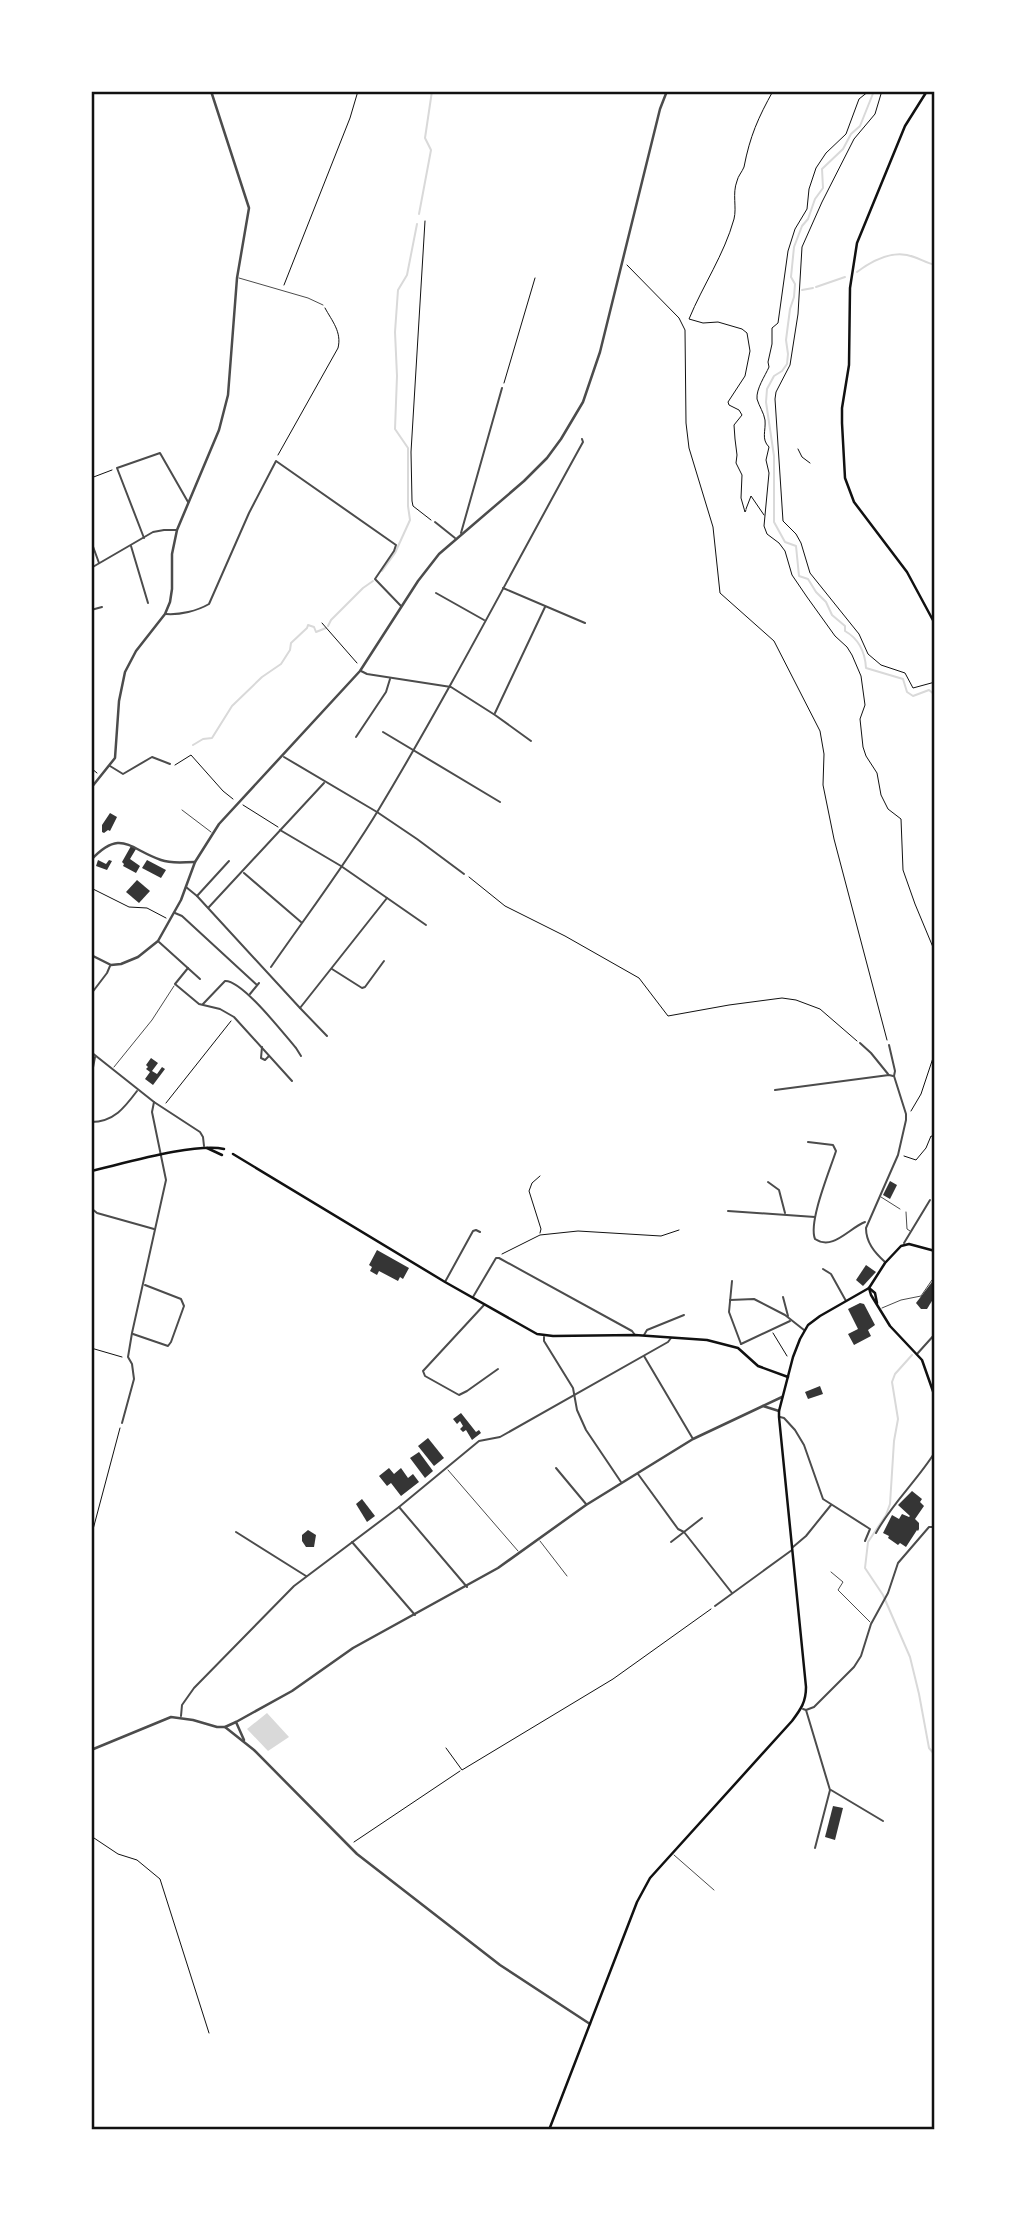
<svg xmlns="http://www.w3.org/2000/svg" width="1026" height="2221" font-family="'Fira Sans Condensed',sans-serif">
	<style>
		.water { fill: #d9d9d9 }
		.lines { fill: none; stroke-linecap: round; stroke-linejoin: round }
		.stream { stroke: #d9d9d9; stroke-width: 2 }
		.building { fill: #353535 }
		.path { stroke: #111; stroke-width: 1 }
		.service { stroke: #4c4c4c; stroke-width: 1 }
		.minor { stroke: #4c4c4c; stroke-width: 2 }
		.tertiary { stroke: #4c4c4c; stroke-width: 2.5 }
		.secondary { stroke: #111; stroke-width: 2.5 }
		.neatline { fill: none; stroke: #111; stroke-width: 2.5 }
	</style>
	<rect width="100%" height="100%" fill="#fff"/>
	<!-- water -->
	<polygon class="water" points="267,1713 289,1737 268,1751 247,1729"/>
	<g class="lines">
		<!-- stream -->
		<g class="stream">
			<path d="M874 91 860 126 851 134 843 149 822 169 823 188 815 199 808 219 802 226 794 247 791 277 795 284 794 297 790 309 786 340 788 354 787 364 782 371 774 376 767 389 766 402 774 456V522L785 542 796 546 799 576 808 579 816 592 826 602 832 615 845 626V631C859 639 865 651 866 668L903 679 907 692 913 696 929 690 935 695"/>
			<polyline points="419,214 431,150 425,138 432,91"/>
			<path d="M857 272C873 260 894 249 914 257 922 260 927 263 935 265"/>
			<polyline points="816,287 845,277"/>
			<polyline points="802,290 813,288"/>
			<polyline points="382,571 395,553 410,520 408,506 408,448 395,429 397,376 395,332 398,290 407,275 417,224"/>
			<polyline points="328,626 331,620 363,588 373,581"/>
			<polyline points="193,745 203,739 212,738 232,706 262,677 281,664 290,650 291,643 307,628 308,625 314,627 316,632 326,628"/>
			<polyline points="912,1355 895,1374 892,1382 898,1419 894,1441 890,1504 886,1515 868,1542 865,1568 883,1595 910,1657 919,1694 929,1748 935,1755"/>
		</g>
	</g>
	<!-- building -->
	<g class="building">
		<polygon points="110,813 117,817 110,831 108,830 104,833 102,832 102,825"/>
		<polygon points="131,846 136,849 130,859 140,866 136,873 123,866 124,864 122,862"/>
		<polygon points="98,860 106,864 109,860 112,861 107,870 96,866"/>
		<polygon points="147,860 166,870 161,878 142,868"/>
		<polygon points="137,880 150,891 139,903 126,892"/>
		<polygon points="151,1058 158,1063 152,1071 157,1074 162,1067 165,1069 153,1085 145,1079 150,1072 146,1069 148,1067 146,1065"/>
		<polygon points="890,1181 897,1185 890,1199 883,1195"/>
		<polygon points="377,1250 409,1268 403,1279 400,1277 398,1281 379,1271 377,1275 370,1271 372,1267 369,1265"/>
		<polygon points="866,1265 876,1272 863,1286 856,1280"/>
		<polygon points="932,1282 935,1284 935,1296 927,1309 921,1309 916,1303"/>
		<polygon points="860,1303 864,1304 875,1325 868,1330 871,1336 854,1345 848,1334 858,1329 848,1309"/>
		<polygon points="820,1386 823,1394 808,1399 805,1392"/>
		<polygon points="461,1413 476,1432 479,1430 481,1433 472,1440 466,1430 463,1432 460,1429 463,1426 460,1421 457,1424 453,1419"/>
		<polygon points="428,1438 444,1458 434,1466 418,1446"/>
		<polygon points="419,1452 433,1471 425,1478 410,1458"/>
		<polygon points="389,1468 394,1474 401,1468 408,1478 413,1474 419,1482 401,1496 391,1483 387,1486 379,1476"/>
		<polygon points="912,1491 922,1499 920,1502 924,1506 915,1519 919,1523 919,1529 918,1531 917,1530 906,1547 900,1543 898,1545 888,1538 889,1536 883,1533 892,1515 899,1519 902,1514 909,1517 910,1516 898,1505"/>
		<polygon points="362,1499 375,1516 367,1522 356,1504"/>
		<polygon points="308,1530 316,1535 314,1547 306,1547 302,1541 302,1535"/>
		<polygon points="833,1806 843,1808 835,1840 825,1837"/>
	</g>
	<g class="lines">
		<!-- path -->
		<g class="path">
			<path d="M869 91 859 99 846 134 826 153 816 168 809 189 807 209 795 229 788 251 778 323 772 328V344L768 362 769 367C765 376 756 389 757 399 759 406 764 413 765 420 766 431 761 439 769 447L766 460 769 473 764 526 767 534 779 543 785 551 792 575 807 597 835 636 847 647 852 655 861 676 865 705 860 719 863 747 866 756 877 773 881 795 888 809 901 819 903 870 915 904 935 952"/>
			<polyline points="881,94 875,114 854,139 822,202 802,247 798,314 790,365 776,392 775,399 783,521 796,534 801,543 810,573 859,634 868,654 881,665 905,673 913,688 935,682"/>
			<polyline points="425,221 411,452 412,501 413,506 431,520"/>
			<polyline points="627,265 679,318 685,330 686,423 689,448 713,527 720,593 774,641 820,731 824,754 823,785 834,839 887,1040"/>
			<polyline points="284,285 350,118 358,91"/>
			<polyline points="504,383 535,278"/>
			<polyline points="798,449 802,457 810,463"/>
			<path d="M278 455 338 348C342 332 332 321 325 308"/>
			<polyline points="91,478 112,470"/>
			<polyline points="746,509 751,496 764,515"/>
			<path d="M746 510 745 512 741 498 742 475 736 463 737 455 735 439 734 425 742 415 739 410 729 405 728 402 745 376 750 351 747 333 742 329 718 322 703 323 689 319C703 285 724 255 734 219 737 207 732 194 737 181 738 176 742 172 744 167 750 136 758 118 773 91"/>
			<polyline points="322,623 357,663"/>
			<polyline points="175,765 191,755 223,791 233,799"/>
			<polyline points="91,768 97,773"/>
			<polyline points="243,805 278,827"/>
			<polyline points="91,811 93,852"/>
			<polyline points="469,877 505,906 565,936 639,978 668,1016 729,1005 782,998 796,1000 820,1009 857,1041"/>
			<polyline points="91,888 129,907 147,908 166,918"/>
			<polyline points="166,1103 231,1021"/>
			<polyline points="911,1111 921,1094 935,1052"/>
			<polyline points="904,1156 916,1160 926,1148 931,1136 935,1137"/>
			<polyline points="540,1176 532,1183 529,1191 541,1229 540,1233"/>
			<polyline points="502,1254 540,1235 578,1231 661,1236 679,1230"/>
			<polyline points="773,1333 787,1356"/>
			<polyline points="91,1348 122,1357"/>
			<polyline points="91,1537 120,1428"/>
			<polyline points="446,1748 462,1770 613,1679 711,1609"/>
			<polyline points="91,1836 118,1854 137,1860 160,1879 209,2033"/>
			<polyline points="354,1842 460,1771"/>
		</g>
		<!-- service -->
		<g class="service">
			<polyline points="239,278 308,298 323,305"/>
			<polyline points="91,804 91,805"/>
			<polyline points="182,810 211,832"/>
			<polyline points="114,1067 152,1020 174,986"/>
			<polyline points="881,1197 900,1209"/>
			<polyline points="906,1212 907,1229 910,1231"/>
			<polyline points="882,1308 901,1300 921,1296 932,1280"/>
			<polyline points="448,1470 518,1551"/>
			<polyline points="540,1541 567,1576"/>
			<polyline points="831,1572 843,1582 838,1590 870,1622"/>
			<polyline points="674,1855 714,1890"/>
		</g>
		<!-- minor -->
		<g class="minor">
			<polyline points="435,522 455,538"/>
			<polyline points="461,533 502,388"/>
			<polyline points="144,538 117,468 160,453 188,502"/>
			<polyline points="91,541 99,563"/>
			<polyline points="131,546 148,603"/>
			<polyline points="91,568 153,532 164,530 176,530"/>
			<polyline points="503,588 585,623"/>
			<polyline points="436,593 484,620"/>
			<polyline points="91,610 102,607"/>
			<path d="M166 614C180 615 197 611 209 604L249 513 276 461 396 545 394 551 375 579 401 606"/>
			<polyline points="361,671 367,674 451,687 495,715 531,741"/>
			<polyline points="495,713 545,607"/>
			<polyline points="383,732 500,802"/>
			<polyline points="356,737 386,692 390,679"/>
			<polyline points="284,757 377,812 417,839 464,874"/>
			<polyline points="110,766 123,774 152,757 170,764"/>
			<polyline points="280,830 341,866 426,925"/>
			<polyline points="244,873 301,922"/>
			<polyline points="186,887 197,896 300,1008 387,898"/>
			<polyline points="197,896 229,861"/>
			<polyline points="209,907 324,783"/>
			<polyline points="175,913 182,916 257,985"/>
			<polyline points="159,942 200,979"/>
			<path d="M271 967C307 915 346 864 379 809 451 689 515 565 583 442L582 439"/>
			<polyline points="188,968 175,984 199,1004 220,1009 234,1017 292,1081"/>
			<polyline points="332,969 362,988 365,987 384,961"/>
			<polyline points="91,994 107,973 110,966"/>
			<polyline points="250,994 259,983"/>
			<path d="M203 1004 225 981C242 980 283 1033 296 1048L301 1056"/>
			<polyline points="300,1008 327,1036"/>
			<polyline points="860,1043 871,1053 888,1074"/>
			<polyline points="262,1047 261,1058 265,1060 269,1056"/>
			<polyline points="91,1052 154,1102 200,1132 203,1137 204,1146"/>
			<polyline points="91,1078 95,1057"/>
			<polyline points="775,1090 889,1075 893,1076"/>
			<path d="M91 1122C114 1122 125 1107 137 1091"/>
			<path d="M808 1142 833 1145 836 1151C830 1170 808 1222 815 1239 833 1251 849 1228 865 1222"/>
			<polyline points="768,1182 779,1190 785,1213"/>
			<polyline points="91,1208 97,1213 154,1229"/>
			<polyline points="728,1211 815,1217"/>
			<polyline points="904,1243 930,1200"/>
			<path d="M885 1262C874 1252 866 1242 866 1228L898 1155 906 1120V1114L894 1076 895 1071 889 1045"/>
			<polyline points="823,1269 831,1274 846,1301"/>
			<polyline points="732,1281 729,1312 741,1344"/>
			<polyline points="445,1282 473,1231 476,1230 480,1232"/>
			<polyline points="473,1297 496,1258 499,1258 632,1331 635,1335"/>
			<polyline points="783,1297 788,1316"/>
			<polyline points="730,1300 754,1299 785,1315 804,1330"/>
			<polyline points="484,1305 423,1371 425,1376 459,1395 467,1391 498,1369"/>
			<polyline points="133,1334 168,1346 171,1342 184,1306 181,1299 145,1285"/>
			<polyline points="644,1335 647,1330 684,1315"/>
			<polyline points="544,1337 544,1341 573,1388 577,1410 586,1430 621,1482"/>
			<polyline points="741,1344 790,1321"/>
			<polyline points="917,1354 935,1334"/>
			<polyline points="644,1356 693,1439"/>
			<polyline points="780,1417 784,1418 795,1430 804,1445 823,1499 870,1529 865,1541"/>
			<polyline points="122,1423 134,1379 132,1364 128,1357 132,1333 166,1180 152,1112 154,1102"/>
			<polyline points="91,1460 92,1461"/>
			<polyline points="556,1468 586,1504"/>
			<polyline points="638,1474 678,1529 684,1532 702,1518"/>
			<polyline points="399,1507 467,1587"/>
			<polyline points="236,1532 306,1576"/>
			<path d="M876 1533C892 1503 917 1481 935 1452"/>
			<polyline points="352,1542 415,1615"/>
			<polyline points="671,1542 684,1532 732,1593"/>
			<polyline points="793,1547 806,1536 831,1505"/>
			<polyline points="715,1606 792,1550"/>
			<polyline points="803,1709 806,1710 830,1790 815,1848"/>
			<polyline points="806,1710 814,1707 854,1667 861,1656 871,1624 888,1593 898,1563 929,1527 935,1527"/>
			<polyline points="181,1716 182,1705 194,1688 294,1586 399,1507 479,1441 500,1437 668,1342 671,1338"/>
			<polyline points="831,1790 883,1821"/>
		</g>
		<!-- tertiary -->
		<g class="tertiary">
			<polyline points="91,788 115,758 119,701 125,672 136,651 165,614 170,602 172,589 172,554 177,530 219,430 228,395 237,278 249,208 211,91"/>
			<path d="M91 860C121 828 129 849 161 860 172 864 183 862 195 862"/>
			<polyline points="91,955 111,965 121,964 138,957 158,941 181,900 195,862 219,824 360,671 418,581 439,554 524,481 547,458 561,439 583,402 600,352 660,109 667,91"/>
			<polyline points="763,1406 779,1411"/>
			<polyline points="236,1722 244,1740"/>
			<polyline points="225,1727 254,1750 357,1854 500,1965 590,2024"/>
			<polyline points="91,1750 171,1717 193,1720 217,1727 225,1727 236,1722 292,1691 353,1648 498,1568 586,1505 693,1439 782,1397"/>
		</g>
		<!-- secondary -->
		<g class="secondary">
			<polyline points="927,91 905,126 857,243 850,288 849,365 842,408 842,423 845,478 854,502 907,572 935,624"/>
			<polyline points="207,1148 222,1155"/>
			<polyline points="233,1154 445,1282 537,1334 553,1336 635,1335 707,1340 738,1348 758,1366 788,1377"/>
			<path d="M91 1171C122 1164 197 1142 224 1149"/>
			<polyline points="869,1288 871,1295 890,1326 922,1360 935,1397"/>
			<polyline points="869,1288 875,1293 877,1303"/>
			<path d="M549 2130 637 1902 650 1878 792 1721C801 1709 806 1702 806 1687L779 1417V1411L793 1357 800 1339 808 1325 820 1316 869 1288 885 1263 901 1246 909 1244 935 1251"/>
		</g>
	</g>
	<!-- border -->
	<rect width="1026" height="2221" fill="none" stroke="#ffffff" stroke-width="186"/>
	<rect x="93" y="93" width="840" height="2035" class="neatline"/>
</svg>
